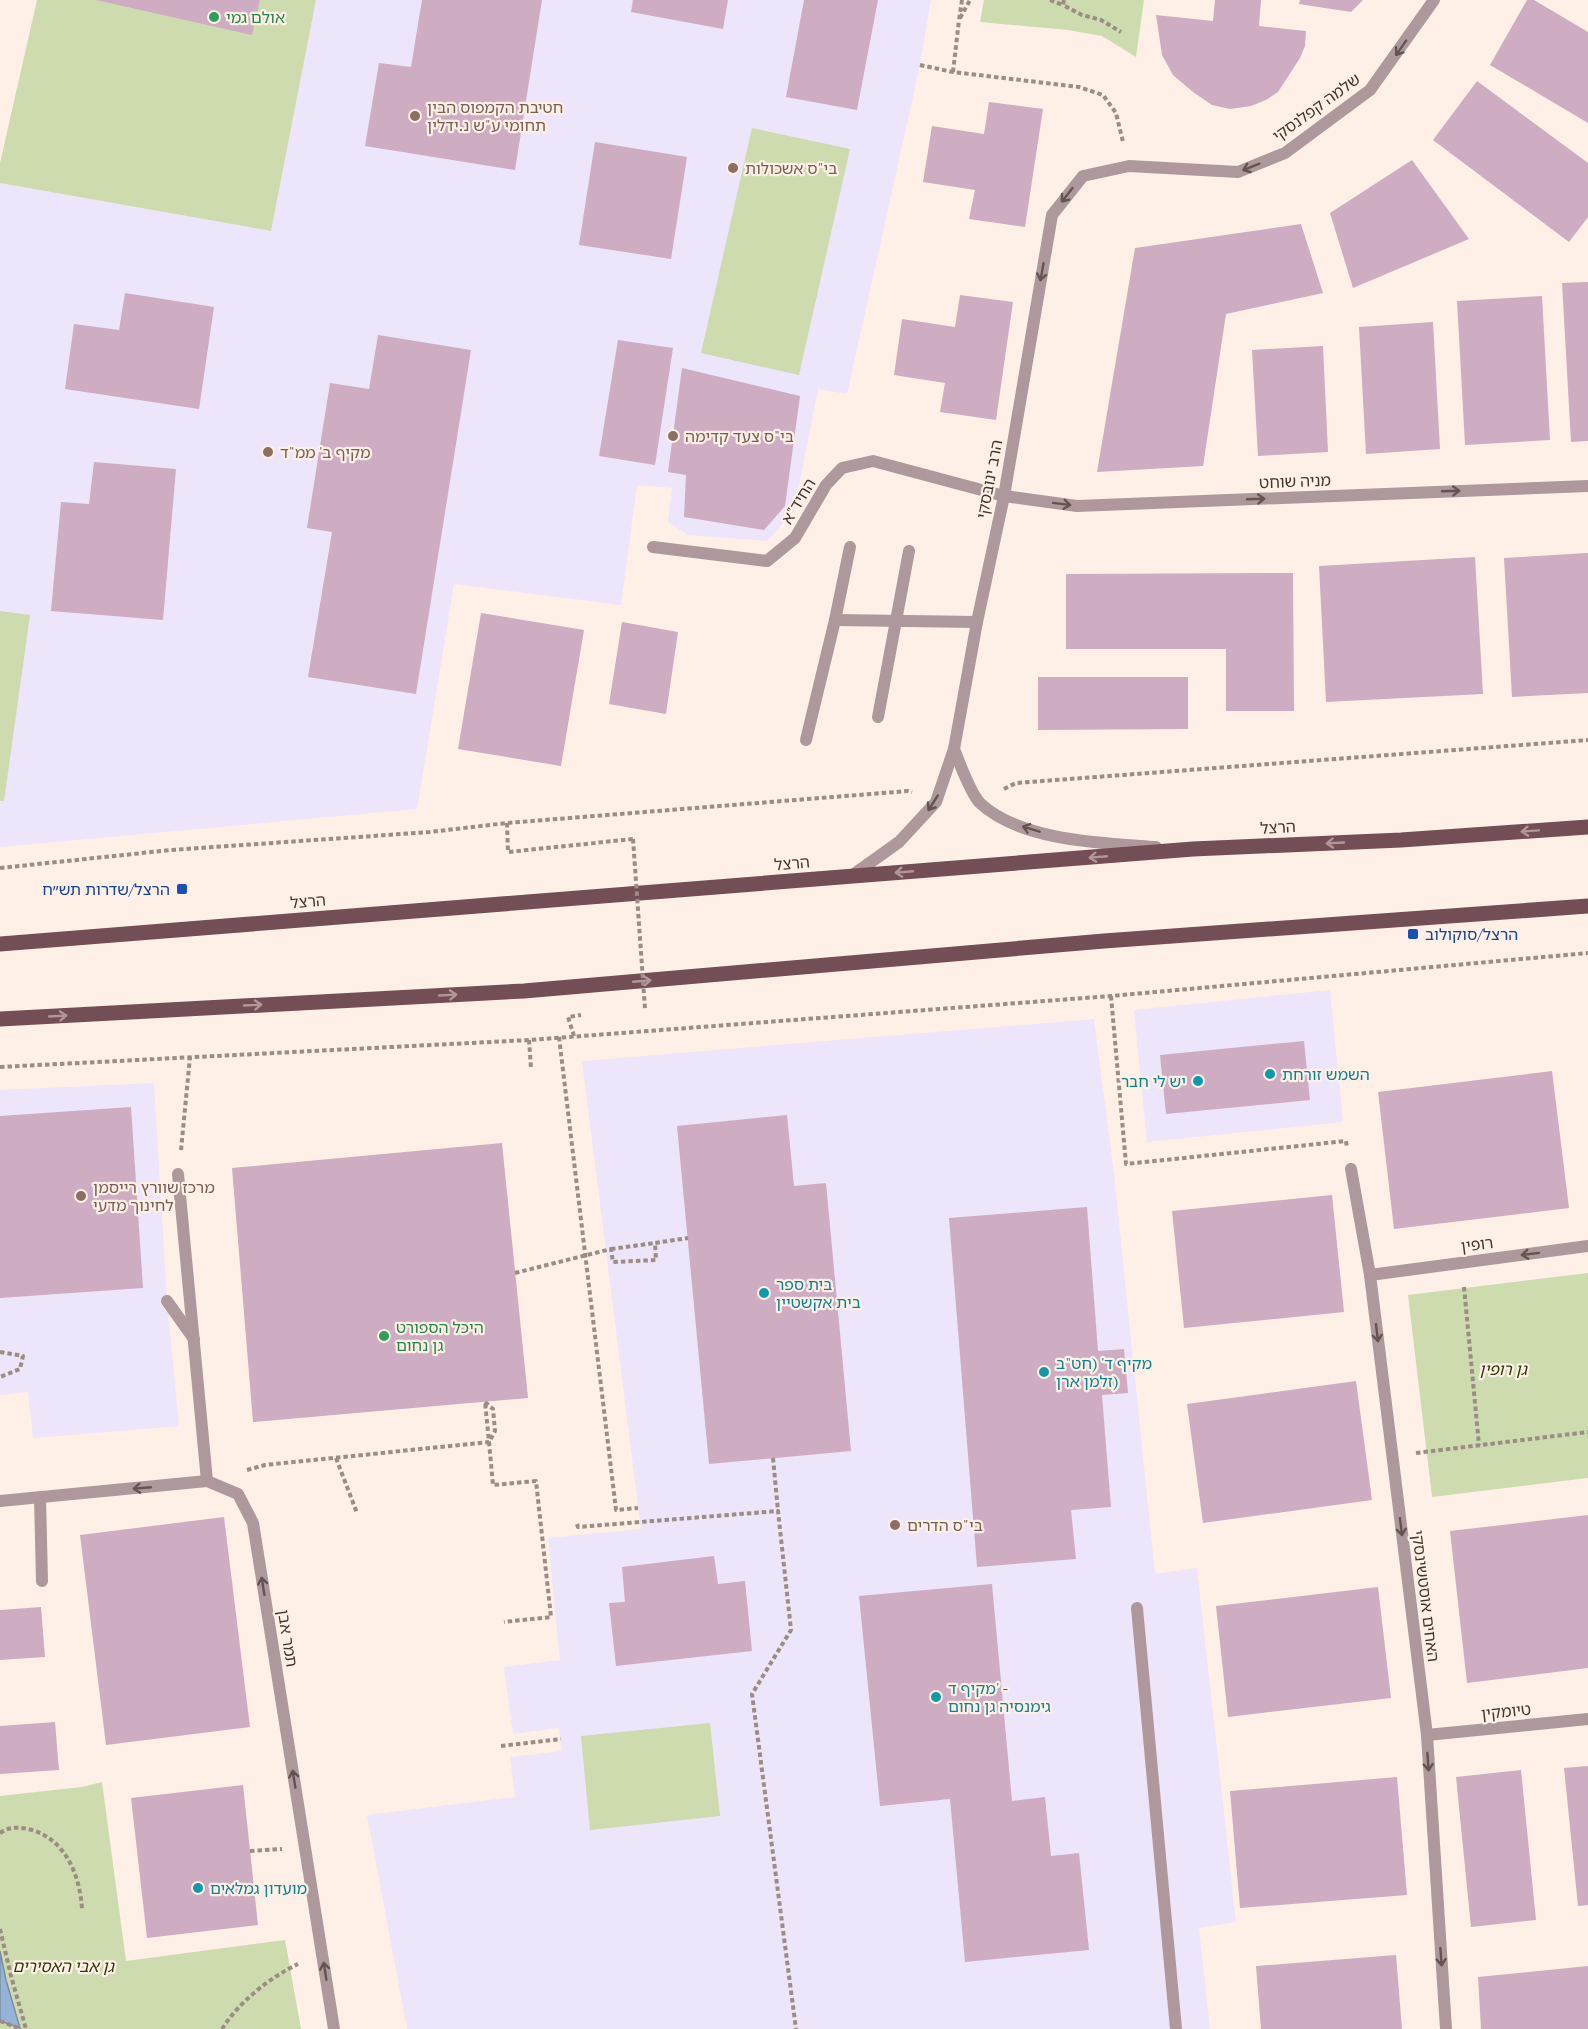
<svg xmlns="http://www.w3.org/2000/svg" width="1588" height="2029" font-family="'PT Serif','Noto Sans Hebrew',serif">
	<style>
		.education { fill: #ede5fa }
		.green { fill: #cddbae }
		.water { fill: #94b3d7; stroke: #7c8ea4; stroke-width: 1.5 }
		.building { fill: #ceacc2 }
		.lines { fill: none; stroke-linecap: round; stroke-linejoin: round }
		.path { stroke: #9b8d83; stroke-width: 4; stroke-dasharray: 4.5 3; stroke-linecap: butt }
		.lane { stroke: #af989b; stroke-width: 12 }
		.street { stroke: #af989b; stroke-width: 12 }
		.primary { stroke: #744e55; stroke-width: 15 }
		.path-bridge { stroke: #9b8d83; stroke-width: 4; stroke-dasharray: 4.5 3; stroke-linecap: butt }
		.oneway { stroke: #64534e }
		.oneway2 { stroke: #b29796 }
		.leisure-dot { fill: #2e9e5b; stroke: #fef0e6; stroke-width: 2 }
		.education-dot { fill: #8d6e63; stroke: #fef0e6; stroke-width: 2 }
		.transit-dot { fill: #1a4fb4; stroke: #fef0e6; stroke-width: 2 }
		.culture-dot { fill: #0f9aa8; stroke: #fef0e6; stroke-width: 2 }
		.labels { text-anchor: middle; stroke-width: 4.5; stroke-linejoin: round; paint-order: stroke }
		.leisure-label { font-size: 16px; fill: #27864d; stroke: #fef0e6; text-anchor: start }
		.education-label { font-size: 16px; fill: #785e54; stroke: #fef0e6; text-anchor: start }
		.street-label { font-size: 16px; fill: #44362d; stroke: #fef0e6 }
		.transit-label { font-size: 16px; fill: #164399; stroke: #fef0e6; text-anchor: end }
		.culture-label { font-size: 16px; fill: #0d838f; stroke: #fef0e6; text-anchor: start }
		.park-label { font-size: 16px; font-style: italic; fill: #2e3905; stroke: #fef0e6 }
	</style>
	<rect width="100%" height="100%" fill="#fef0e6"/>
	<!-- education -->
	<g class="education">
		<polygon points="316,0 931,0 920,65 847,394 818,389 794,511 767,541 688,535 668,522 672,488 637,485 621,605 454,584 417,809 0,847 0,183 271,231"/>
		<polygon points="1330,990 1343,1122 1147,1142 1134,1010"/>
		<polygon points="1094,1019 1114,1174 1155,1574 1197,1568 1236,1922 1199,1928 1210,2029 407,2029 367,1815 515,1797 510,1757 562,1751 559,1728 513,1734 504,1667 560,1660 548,1538 641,1529 582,1061"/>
		<polygon points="154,1083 167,1301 179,1426 33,1438 28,1392 0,1395 0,1090"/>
	</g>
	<!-- green -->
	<g class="green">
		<polygon points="37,0 316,0 271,231 0,183 0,163"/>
		<polygon points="984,0 1144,0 1136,57 1102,36 1068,30 980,22"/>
		<polygon points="752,128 850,149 799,375 701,353"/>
		<polygon points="0,611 30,615 4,801 0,801"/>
		<polygon points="1588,1273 1588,1478 1432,1497 1408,1295"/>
		<polygon points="710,1723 720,1816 590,1830 581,1736"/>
		<polygon points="102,1782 126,1961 285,1940 301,2029 0,2029 0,1796 82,1787"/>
	</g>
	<!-- water -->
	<polygon class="water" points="0,1951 6,1980 20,2028 0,2021"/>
	<!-- building -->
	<g class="building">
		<polygon points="96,0 260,0 252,35"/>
		<polygon points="422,0 542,0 515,170 365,146 379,63 411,67"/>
		<polygon points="633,0 728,0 723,29 631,12"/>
		<polygon points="804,0 878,0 857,110 786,97"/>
		<polygon points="1215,0 1261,0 1259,26 1306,31 1305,46 1300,58 1278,92 1266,100 1251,106 1230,109 1212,105 1193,92 1173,75 1162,55 1156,15 1213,21"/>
		<polygon points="1300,0 1363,0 1351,12 1299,4"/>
		<polygon points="1527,0 1534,0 1588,32 1588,123 1490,65"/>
		<polygon points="1477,81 1588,163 1588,217 1569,242 1433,140"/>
		<polygon points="989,102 1043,109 1025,227 969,219 975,190 923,182 932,126 984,134"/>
		<polygon points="595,142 687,157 671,259 579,245"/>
		<polygon points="1412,160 1469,239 1353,288 1330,213"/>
		<polygon points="1301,224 1323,293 1226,314 1203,466 1097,472 1135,248"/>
		<polygon points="1588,282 1588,441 1571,442 1562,283"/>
		<polygon points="125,293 214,307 199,409 65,389 74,324 119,330"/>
		<polygon points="960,295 1013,302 996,420 940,412 945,383 894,375 902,319 955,327"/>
		<polygon points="1542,296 1550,440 1465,445 1457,301"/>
		<polygon points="1433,322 1440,449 1366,454 1359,327"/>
		<polygon points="378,335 471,350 416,694 308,677 332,532 307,528 330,383 369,389"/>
		<polygon points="618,340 673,348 655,465 599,456"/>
		<polygon points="1323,346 1328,452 1258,456 1252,350"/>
		<polygon points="682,368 800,396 785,506 764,530 684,517 686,475 668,472"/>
		<polygon points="94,462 176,469 163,620 51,611 61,502 89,504"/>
		<polygon points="1588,553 1588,693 1512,697 1504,558"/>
		<polygon points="1475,557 1483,694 1326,702 1319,566"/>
		<polygon points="1293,573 1294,711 1226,711 1226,649 1066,649 1066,574"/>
		<polygon points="481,613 584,630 561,766 458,749"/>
		<polygon points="622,622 678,632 666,714 609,704"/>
		<polygon points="1038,677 1188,677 1188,729 1038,730"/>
		<polygon points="1304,1041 1310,1100 1166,1114 1160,1055"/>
		<polygon points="1552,1071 1569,1208 1394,1229 1378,1092"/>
		<polygon points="131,1107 143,1288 0,1298 0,1116"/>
		<polygon points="787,1115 794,1186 826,1183 851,1451 709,1464 677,1126"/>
		<polygon points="502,1143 528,1398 253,1422 232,1168"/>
		<polygon points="1332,1195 1344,1312 1184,1328 1172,1211"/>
		<polygon points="1087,1207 1098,1351 1124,1349 1128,1393 1102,1395 1111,1507 1071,1510 1076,1559 977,1567 949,1218"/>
		<polygon points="1356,1381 1372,1500 1203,1523 1187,1404"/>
		<polygon points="1588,1515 1588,1668 1467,1683 1450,1531"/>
		<polygon points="224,1517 250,1727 106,1745 80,1535"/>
		<polygon points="714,1556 718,1584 745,1581 752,1651 616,1666 609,1603 625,1602 622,1567"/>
		<polygon points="992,1584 1012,1801 1045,1797 1051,1856 1079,1853 1089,1950 965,1962 950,1799 880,1806 859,1596"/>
		<polygon points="1378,1587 1391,1698 1228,1717 1216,1606"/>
		<polygon points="41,1607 45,1657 0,1660 0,1610"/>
		<polygon points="55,1722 59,1770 0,1774 0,1726"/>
		<polygon points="1588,1766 1588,1905 1578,1906 1564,1768"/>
		<polygon points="1521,1770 1536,1920 1471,1927 1456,1777"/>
		<polygon points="1397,1777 1407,1895 1240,1908 1230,1791"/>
		<polygon points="243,1785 258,1925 147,1938 131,1798"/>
		<polygon points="1396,1955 1402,2029 1261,2029 1256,1966"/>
		<polygon points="1588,1966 1588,2029 1481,2029 1478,1977"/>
	</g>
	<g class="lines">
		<!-- path -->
		<g class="path">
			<polyline points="962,0 959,20 970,0"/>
			<polyline points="1050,0 1063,5"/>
			<polyline points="1064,0 1063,5 1082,15 1101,20 1121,32"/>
			<polyline points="920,65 953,72 1079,87 1103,95 1116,113 1123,142"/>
			<polyline points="953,72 959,20"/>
			<polyline points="1004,789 1016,783 1588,740"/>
			<polyline points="507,823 508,852 633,839"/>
			<polyline points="0,868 171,850 430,832 507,823 908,791 912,792"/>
			<polyline points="1111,996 1126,1164 1346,1141 1347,1148"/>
			<polyline points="574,1036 568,1017 581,1015"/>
			<polyline points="559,1037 616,1510 638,1508"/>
			<polyline points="529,1040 531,1068"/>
			<polyline points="0,1067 529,1040 1111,996 1588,953"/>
			<polyline points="181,1150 190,1057"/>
			<polyline points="611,1249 655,1243"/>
			<polyline points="515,1273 611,1249 613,1262 656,1260 655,1243 688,1238"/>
			<polyline points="1464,1287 1479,1445"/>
			<polyline points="0,1352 23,1356 20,1369 0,1377"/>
			<polyline points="485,1402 493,1409 495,1431 489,1442 493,1485 536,1481 551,1617 504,1622"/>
			<polyline points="1416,1453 1588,1432"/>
			<polyline points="336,1458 357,1513"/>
			<polyline points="773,1458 778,1511"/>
			<polyline points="247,1470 265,1465 489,1442 485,1402"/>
			<polyline points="577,1524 578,1527 778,1511 791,1630 752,1694 796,2029"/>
			<polyline points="501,1746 561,1739"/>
			<path d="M0 1833C10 1826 20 1827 32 1830 66 1840 80 1876 82 1909"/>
			<polyline points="250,1851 282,1849"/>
			<polyline points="0,1929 11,1976 26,2029"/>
			<polyline points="0,2021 21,2029"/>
			<path d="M222 2029C239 2002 269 1978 298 1964"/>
		</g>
		<!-- lane -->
		<g class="lane">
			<polyline points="835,620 977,622"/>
			<polyline points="878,717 909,551"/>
			<polyline points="806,740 835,620 850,547"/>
			<polyline points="178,1174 207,1481"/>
			<polyline points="167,1301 194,1339"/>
			<polyline points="40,1497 42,1581"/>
			<polyline points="1137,1608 1176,2029"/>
		</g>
		<!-- street -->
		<g class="street">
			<polyline points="653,547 767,561 795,538 826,485 842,468 873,461 1004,496 1077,506 1588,486"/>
			<path d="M954 749C959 762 971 794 980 803 1020 841 1103 843 1156 847"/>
			<polyline points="850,877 899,842 936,802 954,749 977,622 1004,496 1052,215 1083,176 1129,166 1238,172 1285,153 1370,90 1434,0"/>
			<polyline points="1351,1169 1370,1275 1427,1735 1446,2029"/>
			<polyline points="1370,1275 1588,1246"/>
			<polyline points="0,1501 207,1481 238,1494 253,1523 334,2029"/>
			<polyline points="1427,1735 1588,1719"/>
		</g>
		<!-- primary -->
		<g class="primary">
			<polyline points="0,944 1193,849 1401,840 1588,827"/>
			<polyline points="0,1019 524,991 1104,941 1588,906"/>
		</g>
		<!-- path-bridge -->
		<polyline class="path-bridge" points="633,839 645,1009"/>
	</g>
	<!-- one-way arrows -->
	<defs><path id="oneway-shaft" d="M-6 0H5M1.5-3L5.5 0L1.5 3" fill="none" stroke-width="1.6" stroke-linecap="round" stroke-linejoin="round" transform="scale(1.5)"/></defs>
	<g class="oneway">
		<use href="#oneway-shaft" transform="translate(1401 48) rotate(125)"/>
		<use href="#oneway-shaft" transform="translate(1251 167) rotate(158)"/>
		<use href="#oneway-shaft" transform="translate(1067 195) rotate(128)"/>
		<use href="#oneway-shaft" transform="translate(1042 272) rotate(100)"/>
		<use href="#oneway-shaft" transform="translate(1451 491) rotate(-2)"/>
		<use href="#oneway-shaft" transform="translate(1256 499) rotate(-2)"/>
		<use href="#oneway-shaft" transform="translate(1062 504) rotate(7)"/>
		<use href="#oneway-shaft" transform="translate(933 803) rotate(123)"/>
		<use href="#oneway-shaft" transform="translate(1031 829) rotate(-163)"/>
		<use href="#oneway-shaft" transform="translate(1530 1254) rotate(173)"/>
		<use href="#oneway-shaft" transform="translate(1377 1333) rotate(83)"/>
		<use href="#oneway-shaft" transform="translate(142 1488) rotate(175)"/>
		<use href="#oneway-shaft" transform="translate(1401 1527) rotate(83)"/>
		<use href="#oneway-shaft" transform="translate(263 1586) rotate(-99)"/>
		<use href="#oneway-shaft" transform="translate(1428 1762) rotate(86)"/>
		<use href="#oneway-shaft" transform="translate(294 1779) rotate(-99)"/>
		<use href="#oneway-shaft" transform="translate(1441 1957) rotate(86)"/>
		<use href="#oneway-shaft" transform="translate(325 1971) rotate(-99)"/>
	</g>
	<g class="oneway2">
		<use href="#oneway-shaft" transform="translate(1530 831) rotate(176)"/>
		<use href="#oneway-shaft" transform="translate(1335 843) rotate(177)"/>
		<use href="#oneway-shaft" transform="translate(1098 857) rotate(175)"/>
		<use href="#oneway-shaft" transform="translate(904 872) rotate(175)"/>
		<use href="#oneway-shaft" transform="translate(642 981) rotate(-5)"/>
		<use href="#oneway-shaft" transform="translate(448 995) rotate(-3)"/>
		<use href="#oneway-shaft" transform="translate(253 1005) rotate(-3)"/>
		<use href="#oneway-shaft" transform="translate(58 1016) rotate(-3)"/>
	</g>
	<!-- markers -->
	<g class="leisure-dot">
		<circle cx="214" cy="17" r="6"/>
		<circle cx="384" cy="1336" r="6"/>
	</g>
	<g class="education-dot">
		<circle cx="415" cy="116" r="6"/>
		<circle cx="733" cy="168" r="6"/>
		<circle cx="673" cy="436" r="6"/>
		<circle cx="268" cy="452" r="6"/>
		<circle cx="81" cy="1196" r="6"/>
		<circle cx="895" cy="1525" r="6"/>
	</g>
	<g class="transit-dot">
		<rect x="176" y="883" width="12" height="12" rx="3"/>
		<rect x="1407" y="928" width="12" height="12" rx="3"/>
	</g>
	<g class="culture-dot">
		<circle cx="1270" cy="1074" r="6"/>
		<circle cx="1198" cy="1081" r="6"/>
		<circle cx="764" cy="1293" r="6"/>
		<circle cx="1044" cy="1372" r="6"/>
		<circle cx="936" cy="1697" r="6"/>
		<circle cx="198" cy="1888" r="6"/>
	</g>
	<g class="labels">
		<!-- leisure labels -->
		<g class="leisure-label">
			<text x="226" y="23">אולם גמי</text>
			<text x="396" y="1333">היכל הספורט<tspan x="396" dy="18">גן נחום</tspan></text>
		</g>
		<!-- education labels -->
		<g class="education-label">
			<text x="427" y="113">חטיבת הקמפוס הבין<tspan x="427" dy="18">תחומי ע"ש נ.ידלין</tspan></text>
			<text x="745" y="174">בי"ס אשכולות</text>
			<text x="685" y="442">בי"ס צעד קדימה</text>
			<text x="280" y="458">מקיף ב' ממ"ד</text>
			<text x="93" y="1193">מרכז שוורץ רייסמן<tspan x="93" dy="18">לחינוך מדעי</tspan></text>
			<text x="907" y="1531">בי"ס הדרים</text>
		</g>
		<!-- street labels -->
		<g class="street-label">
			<text transform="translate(1316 107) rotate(-36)" y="6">שלמה קפלנסקי</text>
			<text transform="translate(989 479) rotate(-79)" y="6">הרב ינובסקי</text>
			<text transform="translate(1295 481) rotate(-2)" y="6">מניה שוחט</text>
			<text transform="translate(798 501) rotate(-59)" y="6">החיד"א</text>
			<text transform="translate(1278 827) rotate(-3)" y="6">הרצל</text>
			<text transform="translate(792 863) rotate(-5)" y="6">הרצל</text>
			<text transform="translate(308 901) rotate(-5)" y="6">הרצל</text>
			<text transform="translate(1477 1244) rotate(-7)" y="6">רופין</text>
			<text transform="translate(1426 1596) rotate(83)" y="6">האחים אוסטשינסקי</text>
			<text transform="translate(288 1638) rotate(81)" y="6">תמר אבן</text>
			<text transform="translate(1506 1711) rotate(-6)" y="6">טיומקין</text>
		</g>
		<!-- transit labels -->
		<g class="transit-label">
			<text x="170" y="895">הרצל/שדרות תש״ח</text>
			<text x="1425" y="940" text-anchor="start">הרצל/סוקולוב</text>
		</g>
		<!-- culture labels -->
		<g class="culture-label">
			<text x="1282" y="1080">השמש זורחת</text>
			<text x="1186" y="1087" text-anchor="end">יש לי חבר</text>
			<text x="776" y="1290">בית ספר<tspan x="776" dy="18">בית אקשטיין</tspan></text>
			<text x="1056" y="1369">מקיף ד' (חט"ב<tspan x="1056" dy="18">זלמן ארן)</tspan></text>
			<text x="948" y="1694">מקיף ד' -<tspan x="948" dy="18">גימנסיה גן נחום</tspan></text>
			<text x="210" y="1894">מועדון גמלאים</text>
		</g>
		<!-- park labels -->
		<g class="park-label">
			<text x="1503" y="1375">גן רופין</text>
			<text x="63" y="1972">גן אבי האסירים</text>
		</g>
	</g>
</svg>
